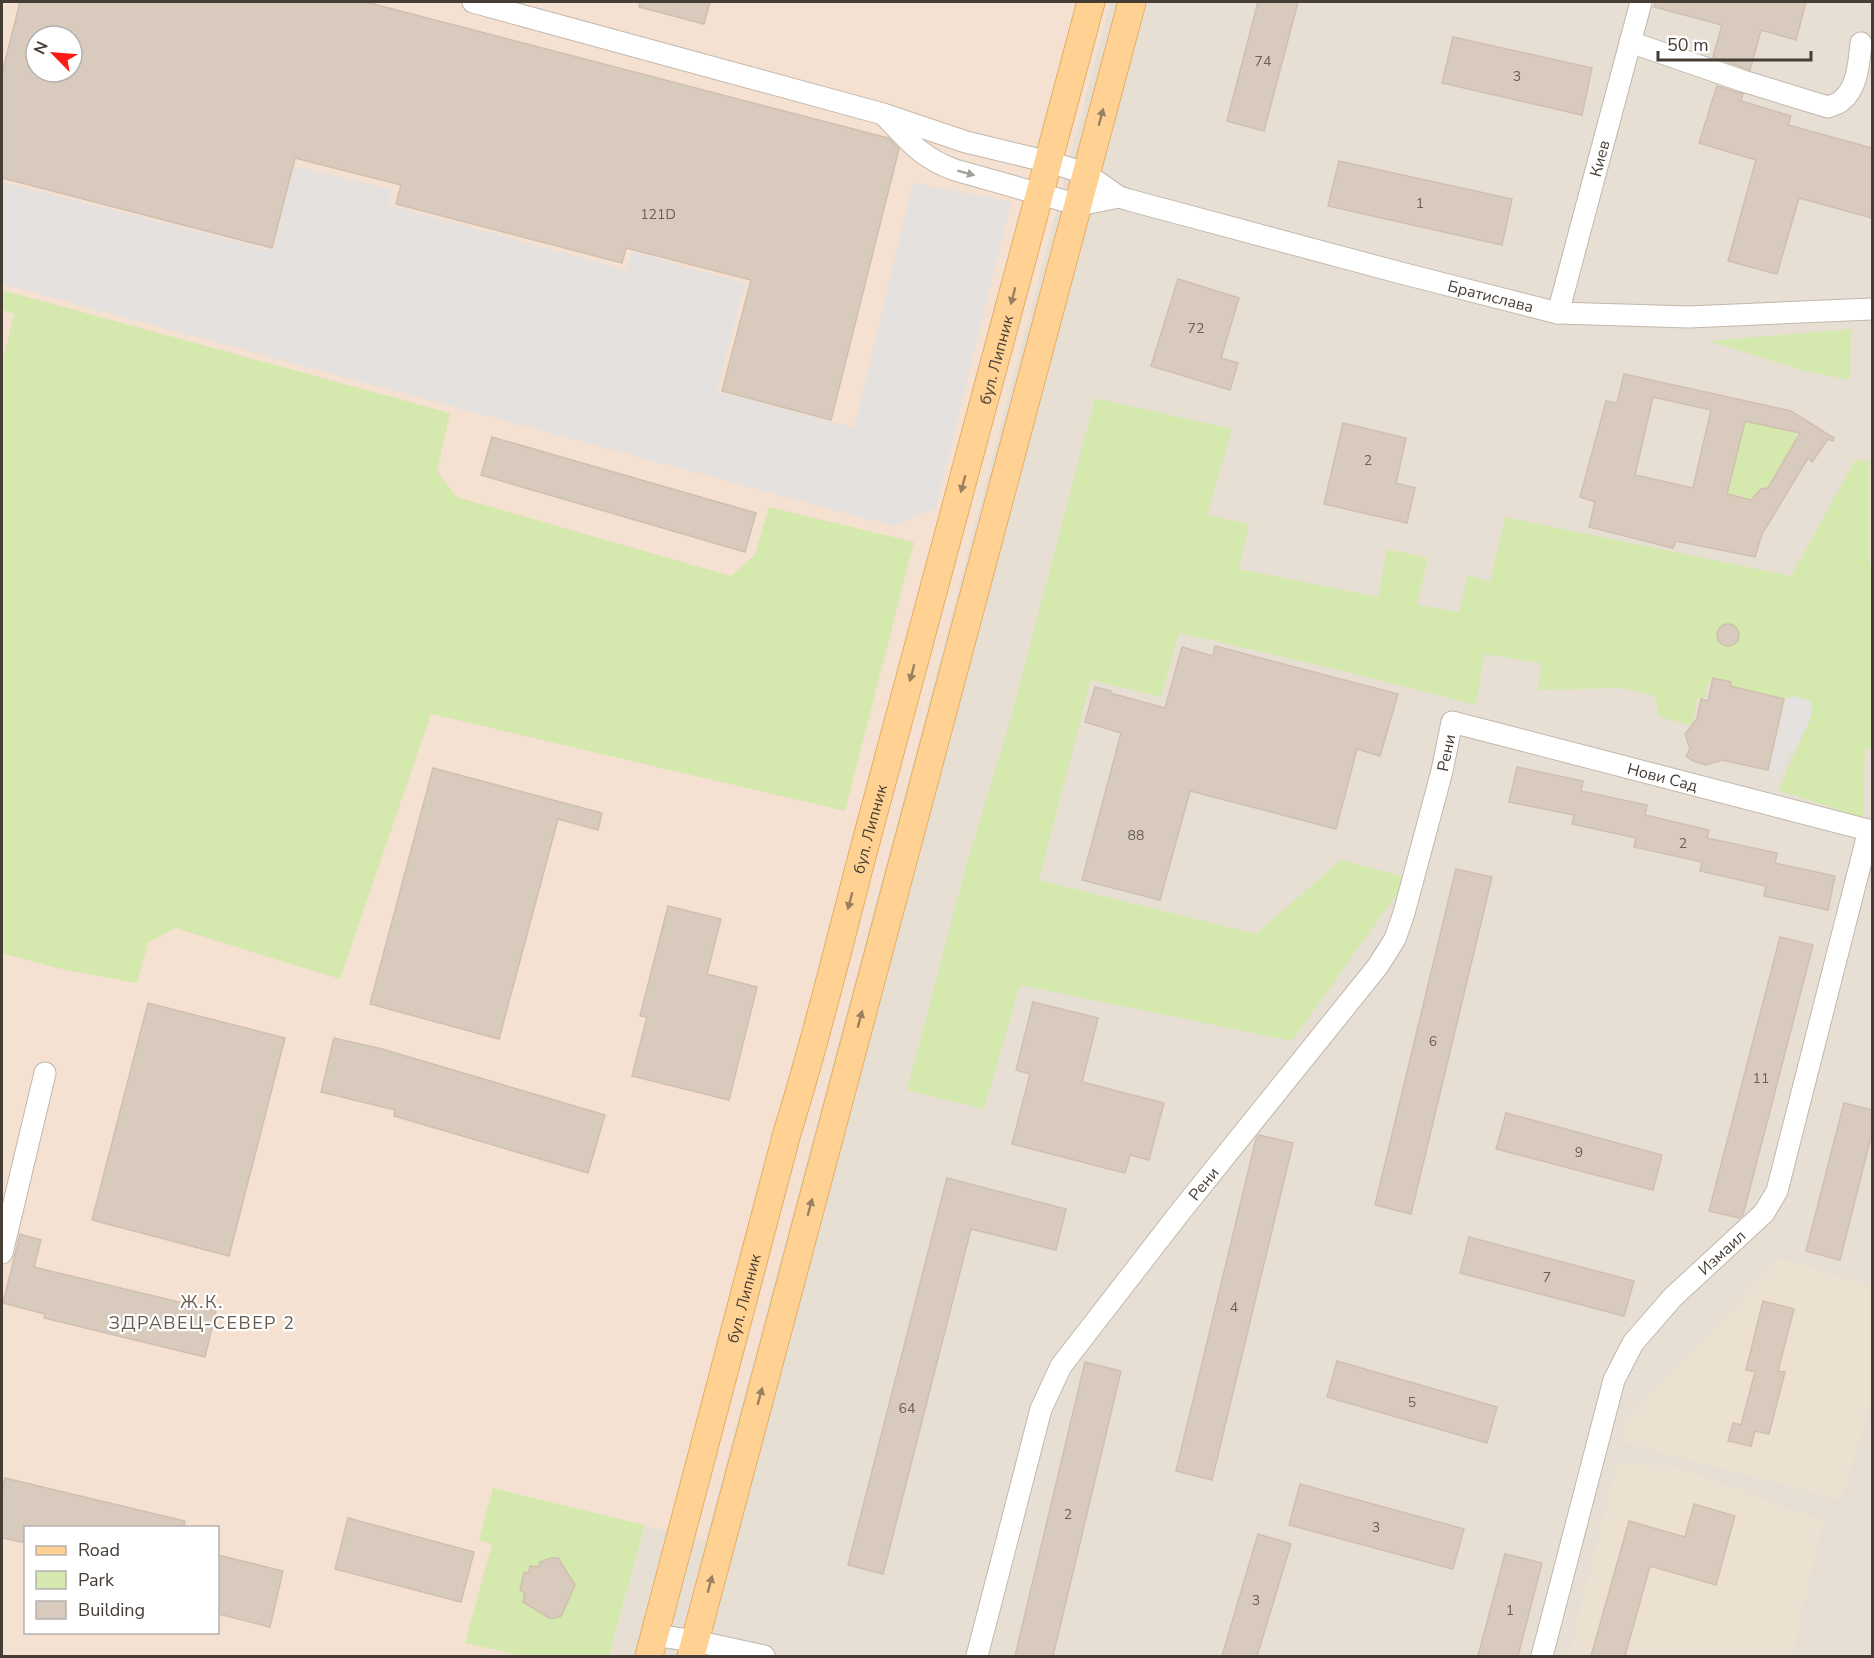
<svg xmlns="http://www.w3.org/2000/svg" width="1874" height="1658" font-family="'Nunito Sans',sans-serif">
	<style>
		.residential { fill: #e7dfd4 }
		.commercial { fill: #f5e1d1; fill-rule: evenodd }
		.education { fill: #ece1d0 }
		.green { fill: #d5e8ae }
		.parking { fill: #e4e1de }
		.building { fill: #d8cbbe; stroke: #d0bfaf; stroke-width: 1.5; fill-rule: evenodd }
		.lines { fill: none; stroke-linecap: round; stroke-linejoin: round }
		.minor-casing { stroke: #c2b7ac; stroke-width: 23 }
		.major-casing { stroke: #e4ad63; stroke-width: 29 }
		.minor { stroke: #fff; stroke-width: 21 }
		.major { stroke: #ffd294; stroke-width: 27 }
		.oneway { fill: #998060 }
		.oneway2 { fill: #a29e9a }
		.labels { text-anchor: middle; stroke-width: 4.5; stroke-linejoin: round; paint-order: stroke }
		.number-label { font-size: 14px; fill: #6a6057 }
		.street-label { font-size: 16px; fill: #463d35; stroke: #fff }
		.neighbourhood-label { font-size: 18px; letter-spacing: 1.5px; fill: #695a4c; stroke: #fff }
	</style>
	<rect width="100%" height="100%" fill="#f3eee6"/>
	<!-- residential -->
	<polygon class="residential" points="1110,2 1872,2 1872,1656 609,1656 645,1525 705,1540 921,731"/>
	<!-- commercial -->
	<path class="commercial" d="M2 2H1110L921 731 705 1540 493 1488V1544L465 1642 523 1656H2ZM36 36H72V72H36ZM26 1528H218V1632H26Z"/>
	<!-- education -->
	<g class="education">
		<polygon points="1780,1258 1872,1286 1872,1399 1841,1500 1622,1442 1625,1422"/>
		<polygon points="1617,1463 1677,1467 1823,1521 1792,1656 1569,1656"/>
	</g>
	<!-- green -->
	<g class="green">
		<polygon points="2,290 450,413 437,471 457,497 731,576 755,554 769,507 914,542 845,811 431,714 340,979 175,928 148,943 137,983 61,969 2,953 2,363 14,314 2,310"/>
		<polygon points="1851,329 1850,380 1801,370 1709,341"/>
		<polygon points="1095,398 1232,429 1207,515 1249,524 1239,569 1378,597 1387,549 1428,558 1417,605 1459,612 1468,575 1490,582 1505,517 1791,576 1855,460 1869,461 1869,562 1872,568 1872,748 1865,749 1863,818 1778,790 1808,724 1812,711 1810,701 1790,697 1784,699 1708,682 1705,698 1698,698 1692,725 1659,717 1655,696 1622,688 1538,690 1541,663 1484,654 1476,705 1348,672 1179,633 1161,697 1091,680 1039,880 1256,934 1341,860 1408,878 1292,1041 1020,985 984,1109 907,1090 966,866 1010,721"/>
		<polygon points="1745,421 1795,432 1796,438 1768,488 1761,489 1751,500 1727,494"/>
		<polygon points="493,1488 645,1525 609,1656 523,1656 465,1643 492,1544 479,1540"/>
	</g>
	<!-- parking -->
	<g class="parking">
		<polygon points="293,166 392,189 388,205 626,270 632,252 745,283 717,391 854,428 913,183 1011,202 936,508 893,526 2,284 2,182 273,251"/>
		<polygon points="1795,696 1810,701 1812,711 1808,724 1792,752 1790,751 1778,775 1768,770 1775,739 1777,730 1780,730 1781,723 1779,721 1784,699"/>
	</g>
	<!-- building -->
	<g class="building">
		<path d="M20 2H366L888 138 899 149 831 420 722 391 751 280 626 248 622 263 396 204 401 185 295 158 272 248 2 178V73ZM36 36H72V72H36Z"/>
		<polygon points="640,2 710,2 704,24 639,7"/>
		<polygon points="1258,2 1298,2 1264,131 1227,121"/>
		<polygon points="1655,2 1806,2 1796,40 1761,30 1750,70 1713,57 1722,25 1654,7"/>
		<polygon points="1453,37 1592,68 1582,115 1442,83"/>
		<polygon points="1717,86 1743,94 1741,101 1791,116 1788,125 1872,148 1872,218 1799,198 1777,274 1728,261 1756,160 1699,143"/>
		<polygon points="1339,161 1512,199 1502,245 1328,206"/>
		<polygon points="1178,279 1239,298 1221,358 1238,363 1230,390 1151,366"/>
		<path d="M1624 374 1791 411 1834 438 1833 441 1828 439 1812 462 1808 458 1762 534 1755 557 1676 541 1673 548 1589 527 1595 502 1580 497 1606 401 1617 403ZM1653 397 1711 410 1693 488 1635 475ZM1745 421 1800 433 1768 488 1761 489 1751 500 1727 494Z"/>
		<polygon points="1343,423 1406,438 1396,483 1415,488 1407,523 1324,504"/>
		<polygon points="492,437 756,513 745,552 481,475"/>
		<circle cx="1728" cy="635" r="11"/>
		<polygon points="1215,646 1398,694 1380,756 1357,749 1336,829 1190,791 1160,900 1082,880 1121,733 1085,722 1095,687 1111,691 1110,693 1165,708 1182,647 1213,656"/>
		<polygon points="1713,678 1731,682 1730,686 1784,699 1768,770 1722,760 1706,765 1693,761 1686,756 1690,749 1685,734 1697,719 1701,699 1708,701"/>
		<polygon points="1517,767 1583,781 1581,791 1647,805 1645,815 1709,830 1707,838 1777,853 1775,863 1835,876 1828,910 1764,896 1766,886 1700,871 1702,862 1634,847 1636,838 1572,824 1574,815 1509,802"/>
		<polygon points="433,768 602,813 598,830 558,819 499,1039 370,1004"/>
		<polygon points="1456,869 1492,877 1411,1214 1375,1205"/>
		<polygon points="668,906 721,919 707,974 757,987 729,1100 632,1076 647,1017 640,1016"/>
		<polygon points="1780,937 1813,945 1743,1215 1739,1218 1709,1211"/>
		<polygon points="1033,1002 1098,1018 1082,1082 1164,1103 1149,1160 1130,1155 1125,1173 1012,1144 1030,1074 1016,1070"/>
		<polygon points="148,1003 285,1038 229,1256 92,1220"/>
		<polygon points="334,1038 382,1049 605,1115 588,1173 394,1116 395,1110 321,1092"/>
		<polygon points="1844,1103 1872,1110 1872,1133 1840,1260 1806,1251"/>
		<polygon points="1506,1113 1662,1155 1653,1190 1496,1149"/>
		<polygon points="1259,1135 1293,1143 1212,1480 1176,1471 1256,1139"/>
		<polygon points="947,1178 1066,1209 1056,1250 971,1229 883,1574 848,1565"/>
		<polygon points="20,1234 41,1240 34,1267 216,1311 205,1357 44,1318 45,1314 3,1303"/>
		<polygon points="1469,1237 1634,1281 1624,1316 1460,1273"/>
		<polygon points="1763,1301 1794,1309 1778,1371 1785,1372 1769,1434 1755,1431 1751,1446 1728,1441 1733,1423 1741,1425 1755,1372 1746,1370"/>
		<polygon points="1337,1361 1497,1407 1487,1443 1327,1397"/>
		<polygon points="1085,1362 1121,1371 1053,1656 1015,1656"/>
		<polygon points="5,1478 185,1521 184,1527 26,1527 26,1543 2,1538 2,1492"/>
		<polygon points="1300,1484 1464,1529 1453,1569 1289,1525"/>
		<polygon points="1694,1504 1735,1516 1716,1585 1650,1566 1625,1656 1591,1656 1629,1521 1685,1537"/>
		<polygon points="348,1518 474,1552 461,1602 335,1569"/>
		<polygon points="1258,1534 1291,1544 1257,1656 1222,1656"/>
		<polygon points="1505,1554 1542,1563 1518,1656 1478,1656"/>
		<polygon points="218,1555 283,1571 270,1627 218,1614"/>
		<polygon points="551,1558 558,1558 575,1585 561,1616 554,1618 549,1618 523,1602 525,1593 520,1590 524,1573 529,1572 530,1566 539,1567 540,1562"/>
	</g>
	<g class="lines">
		<!-- minor casing -->
		<g class="minor-casing">
			<g id="minor">
				<path id="s1" d="M473 2 883 114 966 142 1049 162 1085 173 1119 197 1129 200 1401 273 1558 313 1689 317 1872 309"/>
				<path d="M1630 42 1743 81 1828 107C1832 105 1838 104 1841 101 1858 88 1859 62 1861 43"/>
				<path d="M884 115C909 141 920 157 955 170L1079 205 1119 197"/>
				<path id="s2" d="M1558 313 1641 2"/>
				<polyline points="2,1253 45,1073"/>
				<polyline points="654,1635 695,1641 764,1656"/>
				<path id="s3" d="M977 1656 1041 1409 1061 1366 1181 1211 1378 966 1395 939 1404 913 1442 771 1452 722 1872 831"/>
				<path id="s4" d="M1542 1656 1614 1380 1633 1343 1673 1297 1764 1213 1777 1191 1869 830"/>
			</g>
		</g>
		<!-- major casing -->
		<g class="major-casing">
			<g id="major">
				<path id="s5" d="M649 1656 787 1133C822 1022 847 909 878 797 950 532 1021 267 1091 2"/>
				<polyline points="691,1656 1132,2"/>
			</g>
		</g>
		<!-- minor -->
		<use href="#minor" class="minor"/>
		<!-- major -->
		<use href="#major" class="major"/>
	</g>
	<!-- one-way arrows -->
	<defs><path id="oneway-solid" d="M-6-.8H1V-3.2L6.5 0L1 3.2V.8H-6Z" transform="scale(1.5)"/></defs>
	<g class="oneway">
		<use href="#oneway-solid" transform="translate(1101 117) rotate(-75)"/>
		<use href="#oneway-solid" transform="translate(1013 296) rotate(105)"/>
		<use href="#oneway-solid" transform="translate(963 484) rotate(105)"/>
		<use href="#oneway-solid" transform="translate(912 673) rotate(105)"/>
		<use href="#oneway-solid" transform="translate(850 901) rotate(105)"/>
		<use href="#oneway-solid" transform="translate(860 1019) rotate(-75)"/>
		<use href="#oneway-solid" transform="translate(810 1207) rotate(-75)"/>
		<use href="#oneway-solid" transform="translate(760 1396) rotate(-75)"/>
		<use href="#oneway-solid" transform="translate(710 1584) rotate(-75)"/>
	</g>
	<use class="oneway2" href="#oneway-solid" transform="translate(966 173) rotate(15)"/>
	<g class="labels">
		<!-- number labels -->
		<g class="number-label">
			<text x="1263" y="66">74</text>
			<text x="1517" y="81">3</text>
			<text x="1420" y="208">1</text>
			<text x="658" y="219">121D</text>
			<text x="1196" y="333">72</text>
			<text x="1368" y="465">2</text>
			<text x="1136" y="840">88</text>
			<text x="1683" y="848">2</text>
			<text x="1433" y="1046">6</text>
			<text x="1761" y="1083">11</text>
			<text x="1579" y="1157">9</text>
			<text x="1547" y="1282">7</text>
			<text x="1234" y="1312">4</text>
			<text x="1412" y="1407">5</text>
			<text x="907" y="1413">64</text>
			<text x="1068" y="1519">2</text>
			<text x="1376" y="1532">3</text>
			<text x="1256" y="1605">3</text>
			<text x="1510" y="1615">1</text>
		</g>
		<!-- street labels -->
		<g class="street-label">
			<text dy="6" stroke="none"><textPath href="#s2" startOffset="160">Киев</textPath></text>
			<text dy="6" stroke="none"><textPath href="#s1" startOffset="1062">Братислава</textPath></text>
			<text dy="6" stroke="none"><textPath href="#s5" startOffset="1342">бул. Липник</textPath></text>
			<text dy="6" stroke="none"><textPath href="#s3" startOffset="1038">Рени</textPath></text>
			<text dy="6" stroke="none"><textPath href="#s3" startOffset="1287">Нови Сад</textPath></text>
			<text dy="6" stroke="none"><textPath href="#s5" startOffset="856">бул. Липник</textPath></text>
			<text dy="6" stroke="none"><textPath href="#s3" startOffset="534">Рени</textPath></text>
			<text dy="6" stroke="none"><textPath href="#s4" startOffset="454">Измаил</textPath></text>
			<text dy="6" stroke="none"><textPath href="#s5" startOffset="370">бул. Липник</textPath></text>
		</g>
		<!-- neighbourhood labels -->
		<g class="neighbourhood-label">
			<text x="202" y="1308">Ж.К.<tspan x="202" dy="21">ЗДРАВЕЦ-СЕВЕР 2</tspan></text>
		</g>
	</g>
	<!-- border -->
	<rect width="1874" height="1658" fill="none" stroke="#463d35" stroke-width="6"/>
	<!-- legend -->
	<rect x="24" y="1526" width="195" height="108" fill="#ffffff" stroke="#b5b1ae" stroke-width="1.5"/>
	<rect x="36" y="1546" width="30" height="9" fill="#ffd294" stroke="#b5b1ae" stroke-width="1.5"/>
	<text x="78" y="1556" font-size="18" fill="#463d35">Road</text>
	<rect x="36" y="1571" width="30" height="18" fill="#d5e8ae" stroke="#b5b1ae" stroke-width="1.5"/>
	<text x="78" y="1586" font-size="18" fill="#463d35">Park</text>
	<rect x="36" y="1601" width="30" height="18" fill="#d8cbbe" stroke="#b5b1ae" stroke-width="1.5"/>
	<text x="78" y="1616" font-size="18" fill="#463d35">Building</text>
	<!-- north arrow -->
	<g transform="translate(54 54) rotate(295)"><circle r="28" fill="#ffffff" stroke="#b5b1ae" stroke-width="1.5"/>
	<path d="M0-4.5L10 22L0 15L-10 22Z" fill="#fb1a15"/>
	<text y="-9" font-size="16" font-weight="bold" text-anchor="middle" fill="#463d35">N</text>
	</g>
	<!-- scale -->
	<path d="M1658 51v9h153v-9" fill="none" stroke="#463d35" stroke-width="3"/>
	<text x="1667" y="51" font-size="18" fill="#463d35" stroke="#ffffff" stroke-width="4.5" paint-order="stroke">50 m</text>
</svg>
